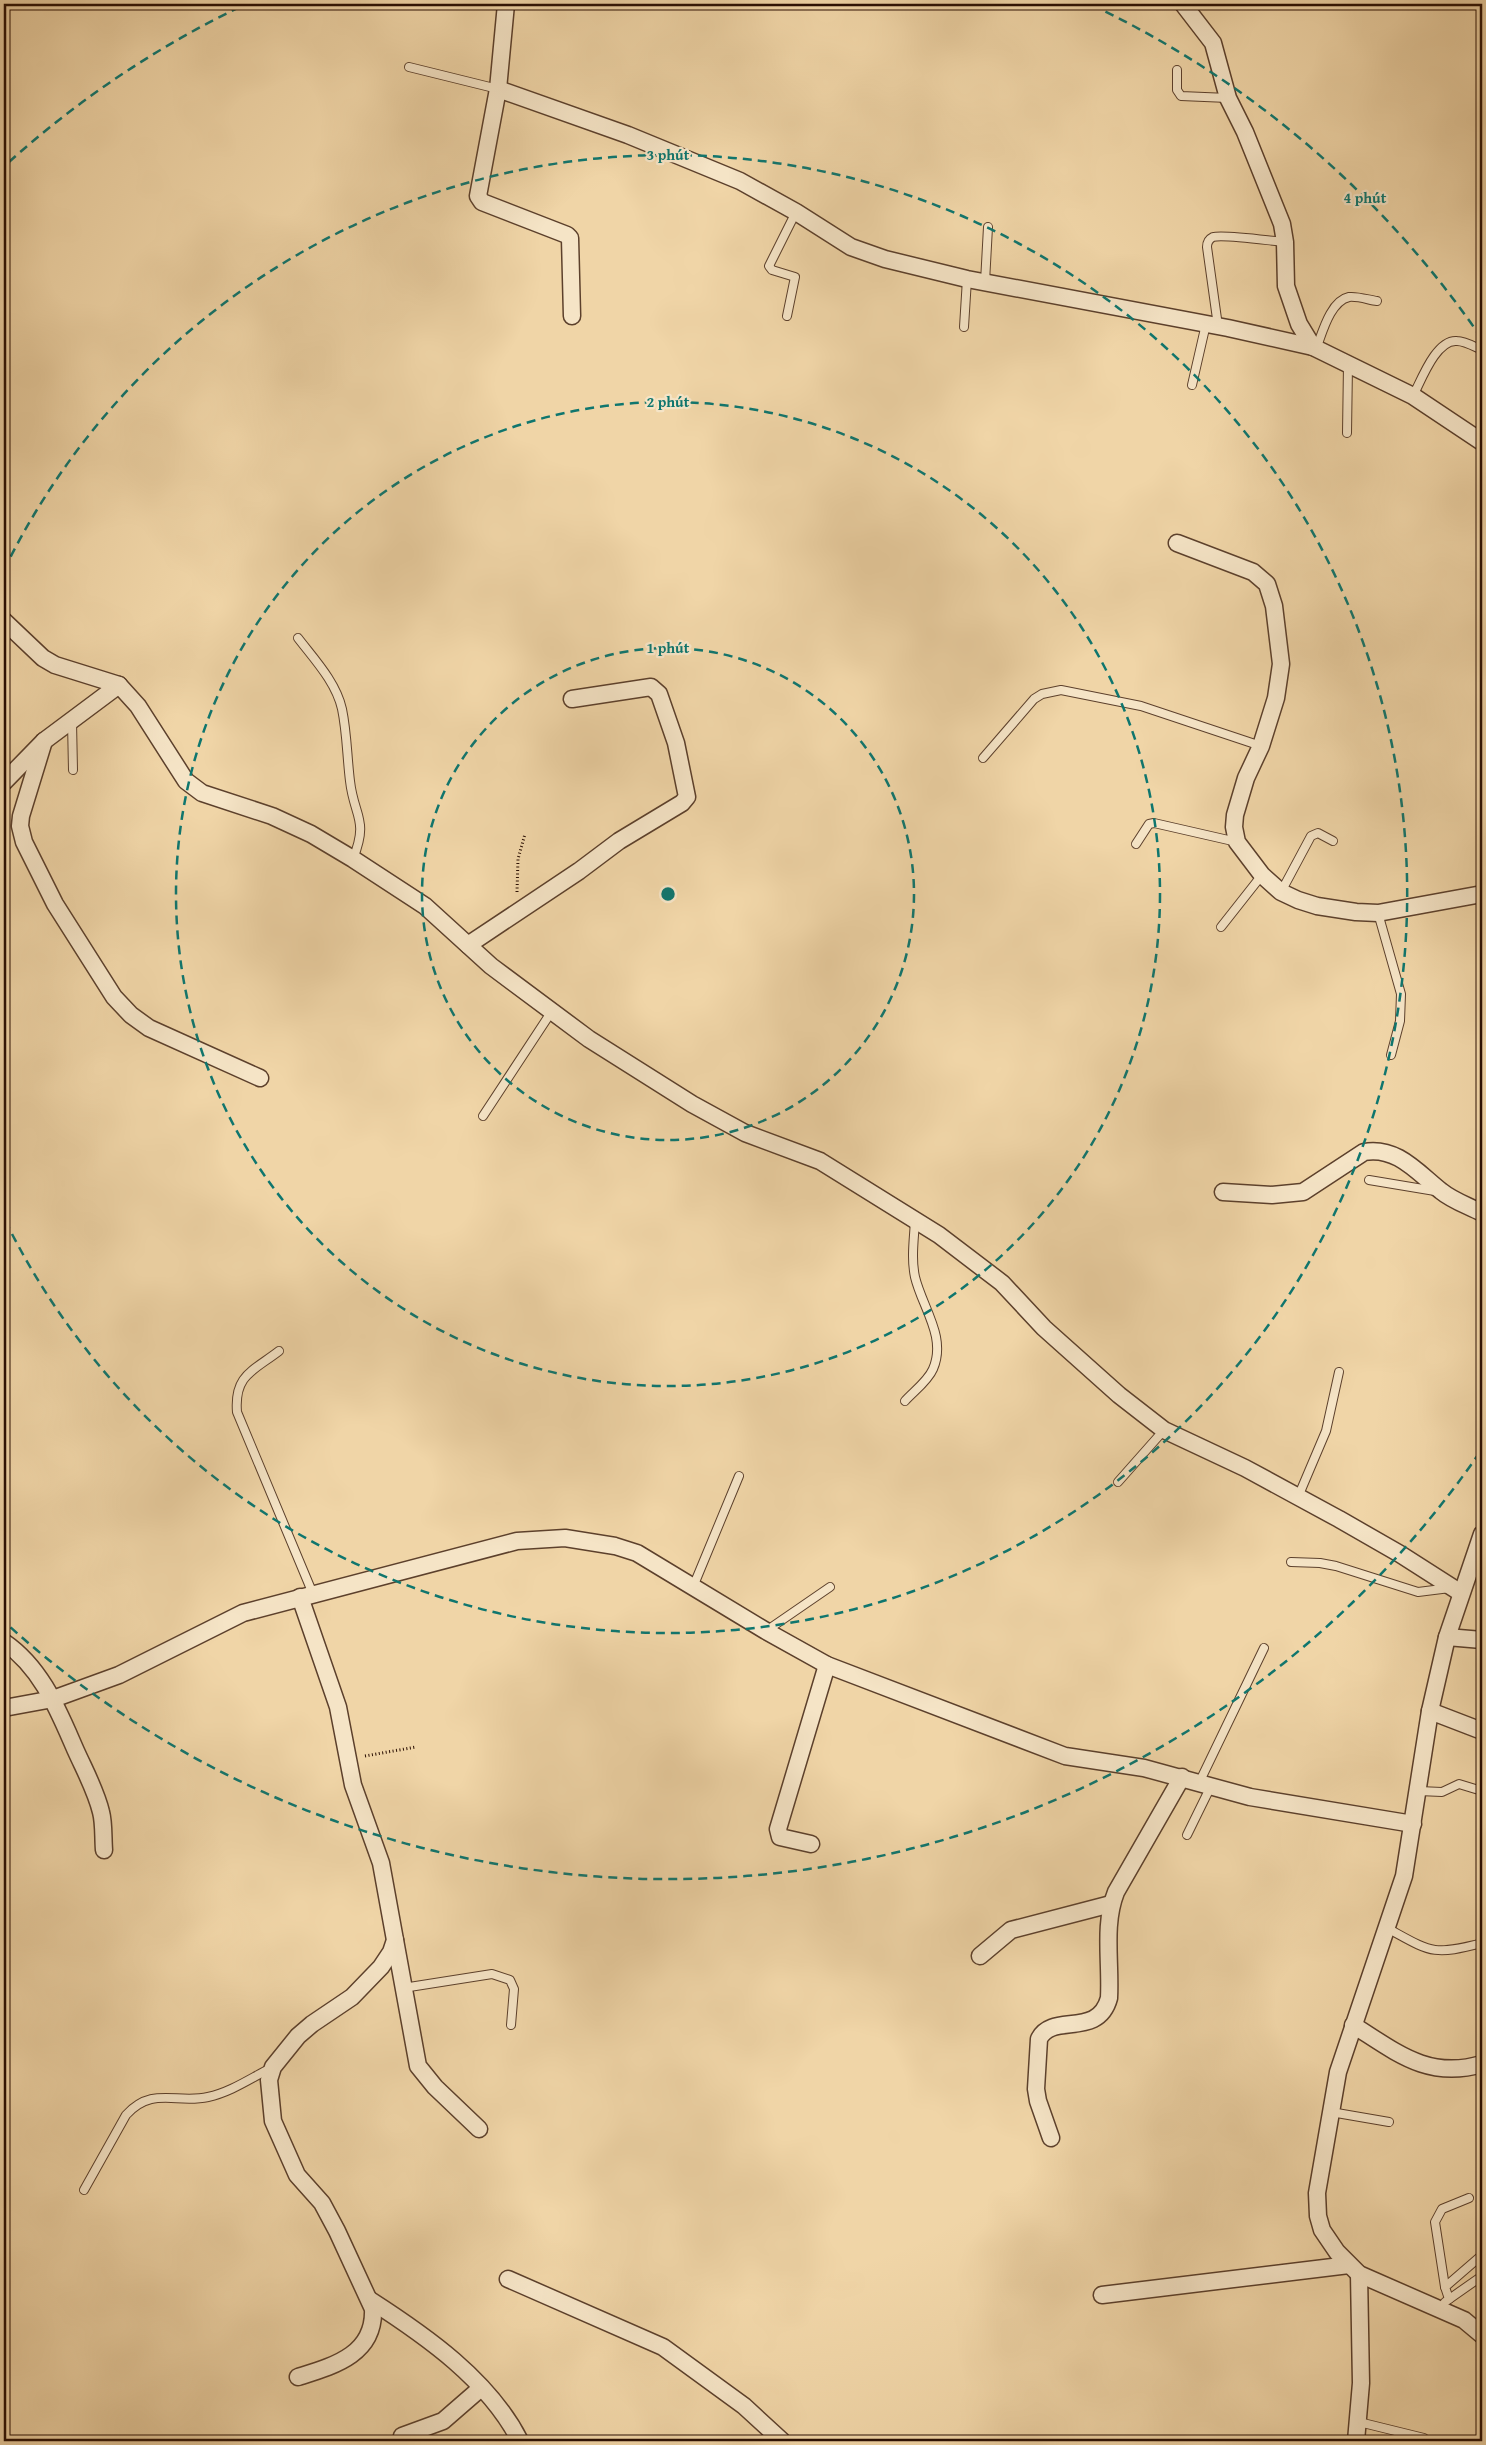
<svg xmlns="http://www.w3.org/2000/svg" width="1486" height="2445" font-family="'Gentium Book Plus',serif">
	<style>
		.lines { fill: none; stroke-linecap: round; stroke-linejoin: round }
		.lane-casing { stroke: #5c402c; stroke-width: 10 }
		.street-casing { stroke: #5c402c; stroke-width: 19 }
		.path { stroke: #2a0f03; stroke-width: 3; stroke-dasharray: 1 2.5; stroke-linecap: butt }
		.lane { stroke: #f5e4c6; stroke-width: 8 }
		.street { stroke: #f5e4c6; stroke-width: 16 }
		.ring { fill: none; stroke: #0f766e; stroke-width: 2.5; stroke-dasharray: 9 6 }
		.centre { fill: #0f766e; stroke: #f5e4c6; stroke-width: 2.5 }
		.ring-label { font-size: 15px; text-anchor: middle; font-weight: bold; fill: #0f766e; stroke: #f5e4c6; stroke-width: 4.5; stroke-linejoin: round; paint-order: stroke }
	</style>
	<rect width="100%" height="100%" fill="#f0d5a7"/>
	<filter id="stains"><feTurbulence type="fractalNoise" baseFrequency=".004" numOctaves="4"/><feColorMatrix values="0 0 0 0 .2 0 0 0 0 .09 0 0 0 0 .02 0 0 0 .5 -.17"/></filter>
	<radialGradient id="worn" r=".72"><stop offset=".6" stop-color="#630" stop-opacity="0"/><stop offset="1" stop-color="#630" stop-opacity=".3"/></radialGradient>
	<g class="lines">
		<!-- lane casing -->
		<g class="lane-casing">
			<g id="lane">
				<polyline points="409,67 498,89"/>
				<polyline points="1177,70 1177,90 1181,96 1228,98"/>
				<polyline points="985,282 988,227"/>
				<polyline points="787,316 795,277 772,270 769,266 796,212"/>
				<path d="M1218 326 1207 247C1207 243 1209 239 1213 237 1224 234 1271 241 1285 242"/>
				<polyline points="964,327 967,279"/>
				<path d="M1316 349C1322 334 1330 301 1349 297 1358 296 1369 300 1377 301"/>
				<polyline points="1192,385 1206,324"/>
				<path d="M1413 396C1421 381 1436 339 1457 341 1465 341 1475 347 1482 350"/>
				<polyline points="1347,433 1348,365"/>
				<path d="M298 638C314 659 336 682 342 709 347 733 347 757 350 781 354 817 369 819 353 859"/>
				<polyline points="72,722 73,770"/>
				<polyline points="983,758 1034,699 1042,694 1061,690 1141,706 1261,746"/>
				<polyline points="1136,844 1149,824 1154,823 1237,842"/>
				<polyline points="1281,892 1311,836 1318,833 1333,841"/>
				<polyline points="1378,913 1401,994 1400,1021 1391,1055"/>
				<polyline points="1221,927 1262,875"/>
				<polyline points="483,1116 552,1011"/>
				<polyline points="1369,1180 1435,1191"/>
				<path d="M279 1351C253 1371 234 1375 237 1412L313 1594"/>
				<path d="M905 1401C913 1392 928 1381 933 1369 947 1337 922 1307 915 1277 911 1258 914 1240 915 1220"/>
				<polyline points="1118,1482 1164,1430"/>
				<polyline points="1298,1497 1326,1431 1339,1372"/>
				<polyline points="1291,1562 1320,1563 1336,1566 1418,1592 1450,1588"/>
				<polyline points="693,1587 739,1476"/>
				<polyline points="766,1631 830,1587"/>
				<polyline points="1199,1783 1264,1648"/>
				<polyline points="1419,1791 1442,1792 1459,1784 1482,1791"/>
				<polyline points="1187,1835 1211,1786"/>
				<path d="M1387 1928C1431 1952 1432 1956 1482 1943"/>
				<polyline points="403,1988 492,1974 510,1980 514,1989 511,2025"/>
				<polyline points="1331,2112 1389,2122"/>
				<path d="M84 2190 126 2115C152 2086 176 2104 208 2097 231 2092 251 2078 271 2068"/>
				<polyline points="1445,2287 1435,2222 1442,2209 1469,2198"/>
				<polyline points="1449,2299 1445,2287 1482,2255"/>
				<polyline points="1445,2302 1482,2276"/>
				<polyline points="1359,2422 1424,2438"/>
			</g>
		</g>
		<!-- street casing -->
		<g class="street-casing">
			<g id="street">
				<polyline points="1183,4 1213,43 1228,98 1245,132 1282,224 1285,242 1286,286 1299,324 1313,347"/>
				<polyline points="498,89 506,4"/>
				<polyline points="572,316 570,238 567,235 482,202 478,196 498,89 628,135 740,181 796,212 851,247 885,259 967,279 1228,328 1313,347 1413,396 1482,442"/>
				<polyline points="1177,543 1253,572 1267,584 1274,606 1281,664 1276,698 1261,746 1246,778 1235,815 1234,827 1237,842 1262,875 1281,892 1298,900 1317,906 1356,912 1378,913 1482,894"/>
				<polyline points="4,621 43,658 55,665 119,685 138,706 186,781 202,793 272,816 311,834 353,859 425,906 491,966 589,1039 692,1104 745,1133 820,1161 939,1235 1002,1283 1044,1328 1119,1395 1164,1430 1245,1468 1339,1519 1400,1554 1461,1593"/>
				<polyline points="44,741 21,816 20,826 24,842 55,904 114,997 131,1015 149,1028 260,1078"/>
				<polyline points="4,782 44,741 119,685"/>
				<polyline points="468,945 579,871 619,841 682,803 687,797 676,743 659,694 651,687 572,699"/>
				<path d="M1223 1192 1272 1195 1303 1192 1364 1152C1397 1146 1418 1173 1441 1191 1453 1201 1469 1206 1482 1213"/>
				<polyline points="1482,1534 1447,1637 1430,1711 1404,1876 1338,2072 1317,2193 1318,2216 1322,2230 1337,2252 1359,2274 1464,2320 1482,2335"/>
				<polyline points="1447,1637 1482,1640"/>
				<path d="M4 1642C42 1668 58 1710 76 1751 85 1771 96 1791 101 1812 104 1823 103 1837 104 1850"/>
				<polyline points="4,1708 53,1699 119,1675 243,1613 517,1541 565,1538 615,1546 637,1553 766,1631 827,1665 1065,1756 1144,1768 1250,1797 1413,1824"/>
				<polyline points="1430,1711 1482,1731"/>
				<polyline points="811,1844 780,1837 778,1829 827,1665"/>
				<polyline points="395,1940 418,2066 435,2087 479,2129"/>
				<polyline points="980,1956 1011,1930 1111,1904"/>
				<path d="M1353 2025C1396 2052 1428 2080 1482 2064"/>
				<path d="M1051 2138 1038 2101 1036 2089 1039 2039C1052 2012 1098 2039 1109 1998 1111 1962 1103 1925 1116 1892L1182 1777"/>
				<polyline points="508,2279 663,2347 744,2406 782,2441"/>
				<polyline points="1102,2295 1349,2265"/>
				<path d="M370 2300C426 2336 489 2380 520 2441"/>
				<path d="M298 2377C333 2366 375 2355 373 2309L337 2231 322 2203 297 2175 273 2121 269 2080 273 2067 298 2036 312 2024 352 1997 381 1967 391 1952 395 1940 381 1863 353 1785 338 1707 300 1597"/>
				<polyline points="402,2436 443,2421 481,2388"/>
				<polyline points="1356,2441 1361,2383 1359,2274"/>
			</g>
		</g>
		<!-- path -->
		<g class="path">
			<polyline points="517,892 518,859 525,834"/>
			<polyline points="365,1756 416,1747"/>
		</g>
		<!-- lane -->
		<use href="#lane" class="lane"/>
		<!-- street -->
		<use href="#street" class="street"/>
	</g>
	<!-- distance rings -->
	<g class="ring">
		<circle cx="668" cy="894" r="246"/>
		<circle cx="668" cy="894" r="492"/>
		<path d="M4 570A739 739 0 1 1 4 1218"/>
		<path d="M1480 1452A985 985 0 0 1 9 1626M9 162A985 985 0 0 1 244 5M1092 5A985 985 0 0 1 1480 336"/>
	</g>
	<circle cx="668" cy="894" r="8" class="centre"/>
	<g class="ring-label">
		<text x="668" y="160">3 phút</text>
		<text x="1365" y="203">4 phút</text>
		<text x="668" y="407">2 phút</text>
		<text x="668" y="653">1 phút</text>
	</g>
	<!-- margin -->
	<rect width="1486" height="2445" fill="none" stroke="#f0d5a7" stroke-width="20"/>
	<rect x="5" y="5" width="1476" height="2435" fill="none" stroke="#2a0f03" stroke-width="2.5"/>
	<rect x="10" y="10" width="1466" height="2425" fill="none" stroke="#2a0f03"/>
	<rect width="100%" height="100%" filter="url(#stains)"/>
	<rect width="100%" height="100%" fill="url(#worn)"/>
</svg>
